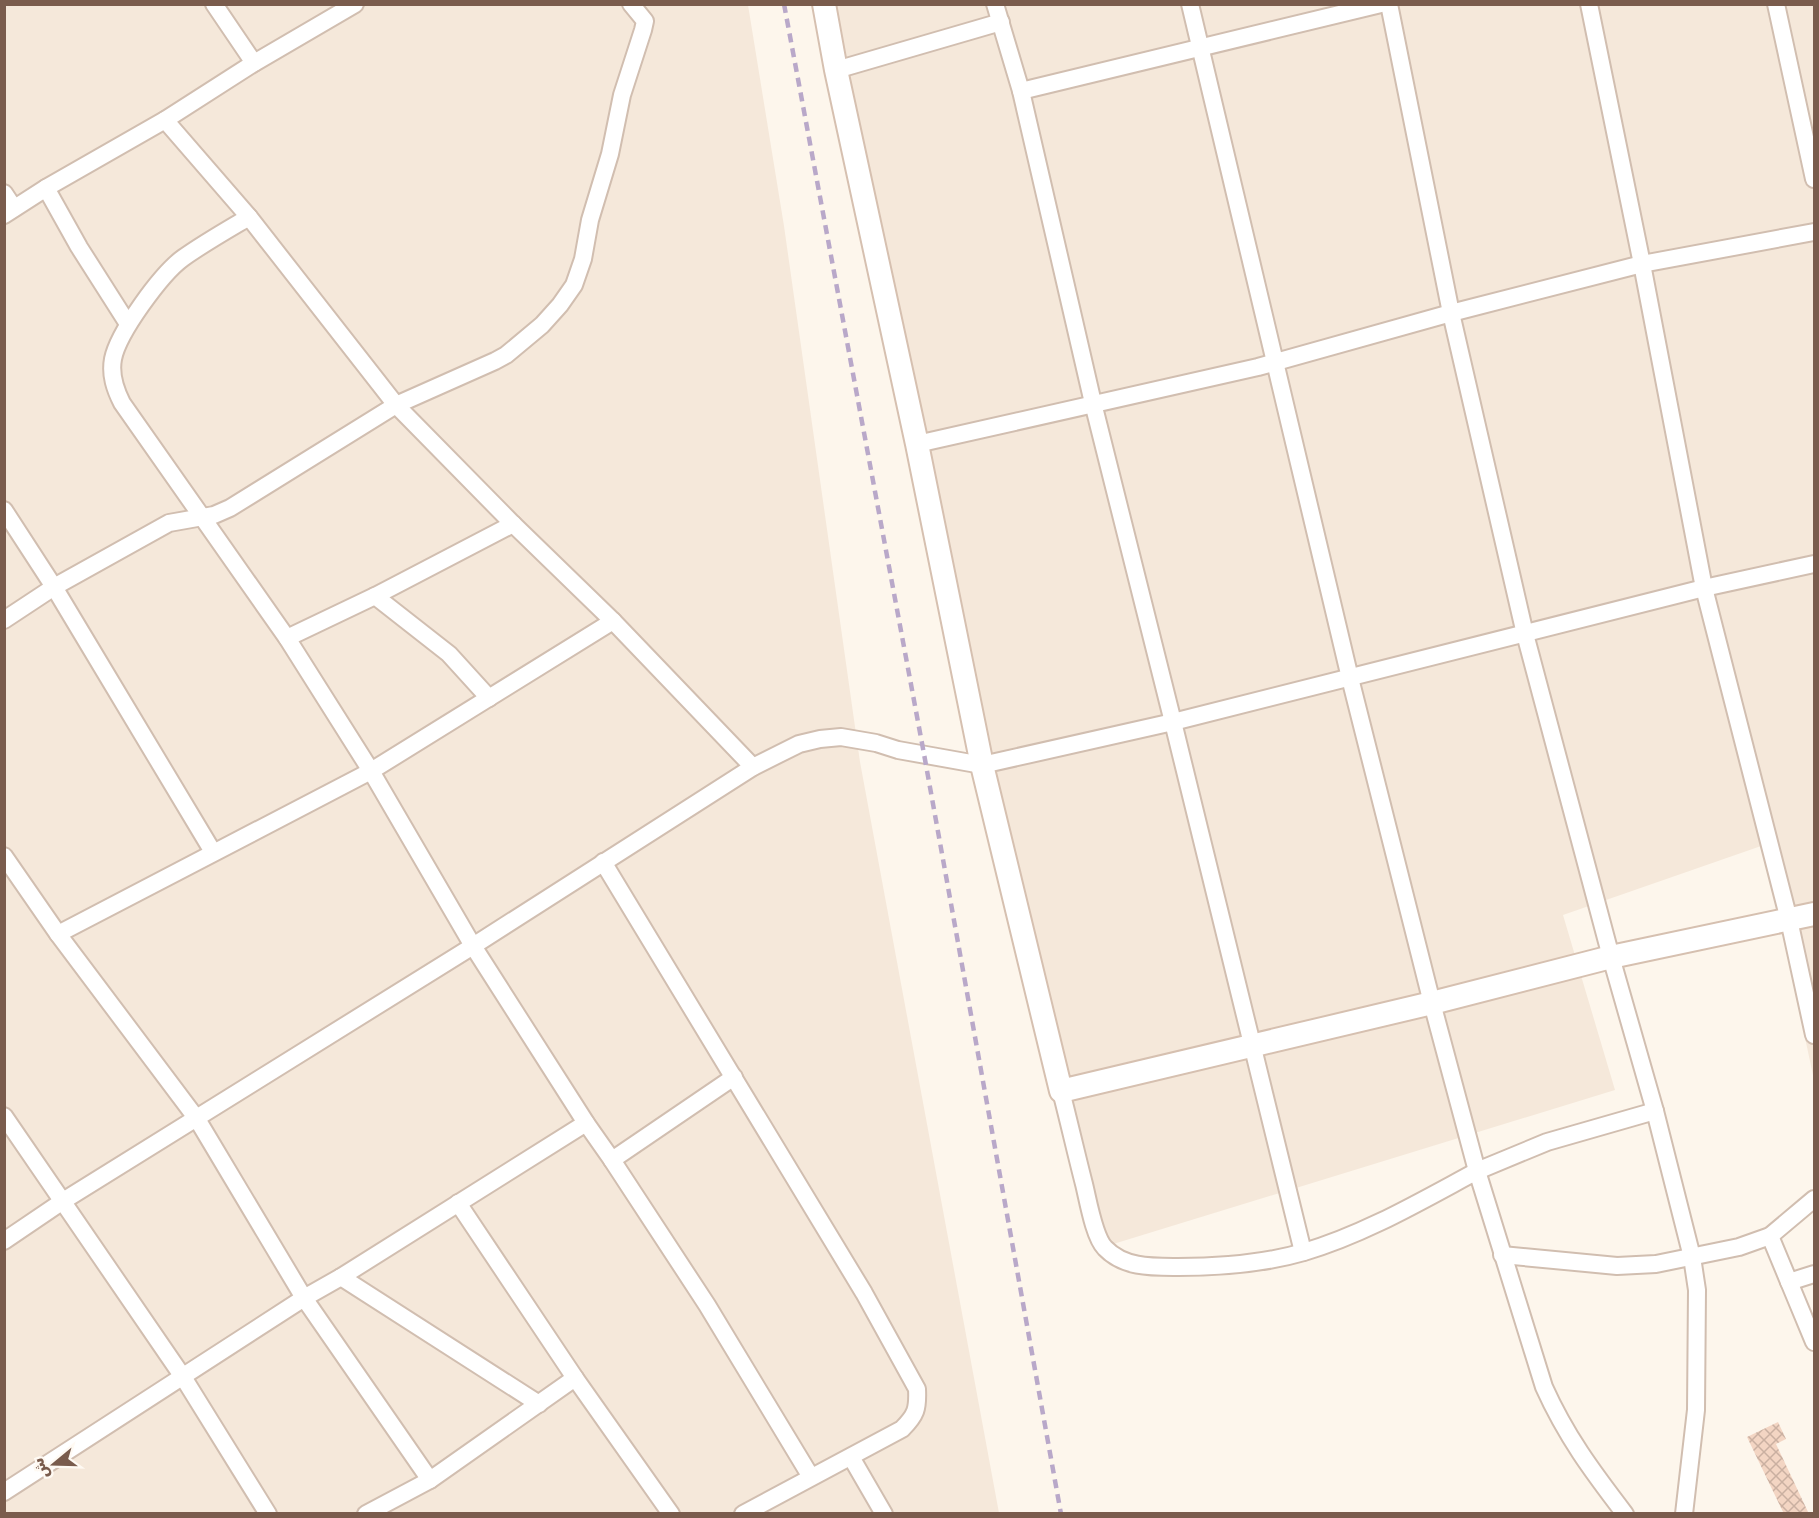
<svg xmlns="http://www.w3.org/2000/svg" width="1819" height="1518" font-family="'DejaVu Sans',Cairo,sans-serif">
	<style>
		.residential { fill: #f5e8da }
		.building { fill: url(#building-cross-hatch) }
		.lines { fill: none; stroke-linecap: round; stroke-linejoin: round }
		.street-casing { stroke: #d1beb0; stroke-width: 20 }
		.secondary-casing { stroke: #d6c0b0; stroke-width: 26 }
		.street { stroke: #fff; stroke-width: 16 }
		.secondary { stroke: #fff; stroke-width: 22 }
		.rail { stroke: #b9a8c9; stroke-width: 4.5; stroke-dasharray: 9 6; stroke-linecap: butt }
	</style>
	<defs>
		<pattern id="building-cross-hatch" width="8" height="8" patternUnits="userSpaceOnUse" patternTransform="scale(1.5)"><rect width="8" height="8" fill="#f3d5c3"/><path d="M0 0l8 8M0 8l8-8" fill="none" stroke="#cab0a1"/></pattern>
	</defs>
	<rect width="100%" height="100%" fill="#fdf6ec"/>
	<!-- residential -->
	<g class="residential">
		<polygon points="5,5 748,5 784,226 860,762 999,1513 5,1514"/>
		<polygon points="832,5 1814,5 1814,1080 1764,845 1563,915 1615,1090 1097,1249"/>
	</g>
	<!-- building -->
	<polygon class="building" points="1778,1422 1786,1439 1776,1444 1809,1514 1784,1514 1747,1437"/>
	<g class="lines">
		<!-- street casing -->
		<g class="street-casing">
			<g id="street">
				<polyline points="214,4 254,63"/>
				<polyline points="995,4 1021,91 1093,403 1173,722 1303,1252"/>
				<polyline points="1190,4 1350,678 1432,1003 1477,1171 1547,1142 1655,1111"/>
				<polyline points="1389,4 1451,313 1525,634 1611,957 1655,1111 1692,1257 1697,1290 1696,1410 1684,1514"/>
				<polyline points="1589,4 1642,264 1704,588 1789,920 1814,1035"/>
				<polyline points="1776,4 1814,179"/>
				<polyline points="836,70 1001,22"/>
				<polyline points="1021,91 1381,4"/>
				<polyline points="165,120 249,217 396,405 513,524 613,621 753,767"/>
				<polyline points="46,188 79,247 128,324"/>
				<polyline points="4,193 14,208"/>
				<polyline points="4,215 46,188 165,120 254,63 355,4"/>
				<path d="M249 217C227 230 204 243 183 258 161 274 118 333 113 359 110 375 115 389 122 403L287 638 371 771 473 946 586 1123 612 1160 707 1305 811 1477"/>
				<polyline points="917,444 1258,367 1451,313 1642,264 1814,232"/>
				<polyline points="4,510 54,587 213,852"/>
				<polyline points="375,596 449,654 489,698"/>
				<polyline points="4,620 54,587 169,523 214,515 230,508 396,405 495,361 506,355 542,325 560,305 574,285 583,259 590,220 610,154 622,95 643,30 645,21 631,4"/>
				<polyline points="287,638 375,596 513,524"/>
				<polyline points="4,856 58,934 197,1119 304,1298 430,1480"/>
				<path d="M603 862 864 1293 917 1389C918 1409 916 1415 902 1429L743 1514"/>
				<polyline points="58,934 371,771 613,621"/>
				<path d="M1061 1091C1069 1122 1076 1153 1084 1184 1088 1200 1094 1237 1105 1248 1124 1268 1152 1267 1178 1267 1220 1267 1263 1264 1304 1252 1365 1234 1421 1201 1477 1171L1544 1387C1566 1436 1592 1471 1625 1514"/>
				<polyline points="4,1116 183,1377 268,1514"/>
				<polyline points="612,1160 734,1077"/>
				<polyline points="458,1203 575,1378 671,1514"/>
				<polyline points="1770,1236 1814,1342"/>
				<polyline points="4,1241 63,1201 473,946 753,767 799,744 820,739 841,737 876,743 898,750 982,765 1173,722 1704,588 1814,564"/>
				<polyline points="1502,1255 1617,1266 1656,1264 1739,1247 1770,1236 1814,1199"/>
				<polyline points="341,1277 539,1404"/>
				<polyline points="1789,1282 1814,1274"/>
				<polyline points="851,1457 884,1514"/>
				<polyline points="4,1492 304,1298 341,1277 586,1123"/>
				<polyline points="366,1514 430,1480 575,1378"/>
			</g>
		</g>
		<!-- secondary casing -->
		<g class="secondary-casing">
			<polyline id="secondary" points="824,4 836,70 917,444 982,765 1061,1091 1432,1003 1611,957 1814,914"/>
		</g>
		<!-- street -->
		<use href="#street" class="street"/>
		<!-- secondary -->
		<use href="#secondary" class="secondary"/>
		<!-- rail -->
		<polyline class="rail" points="784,4 924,754 1061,1514"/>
	</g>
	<!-- border -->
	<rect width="1819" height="1518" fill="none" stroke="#7a5c4d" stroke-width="12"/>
	<!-- north arrow -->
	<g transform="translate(54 1464) rotate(251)" stroke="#fffaf3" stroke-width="4.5" paint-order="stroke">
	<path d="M0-4.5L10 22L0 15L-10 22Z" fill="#7a5c4d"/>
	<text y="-9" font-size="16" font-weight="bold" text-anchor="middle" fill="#7a5c4d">ش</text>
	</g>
</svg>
